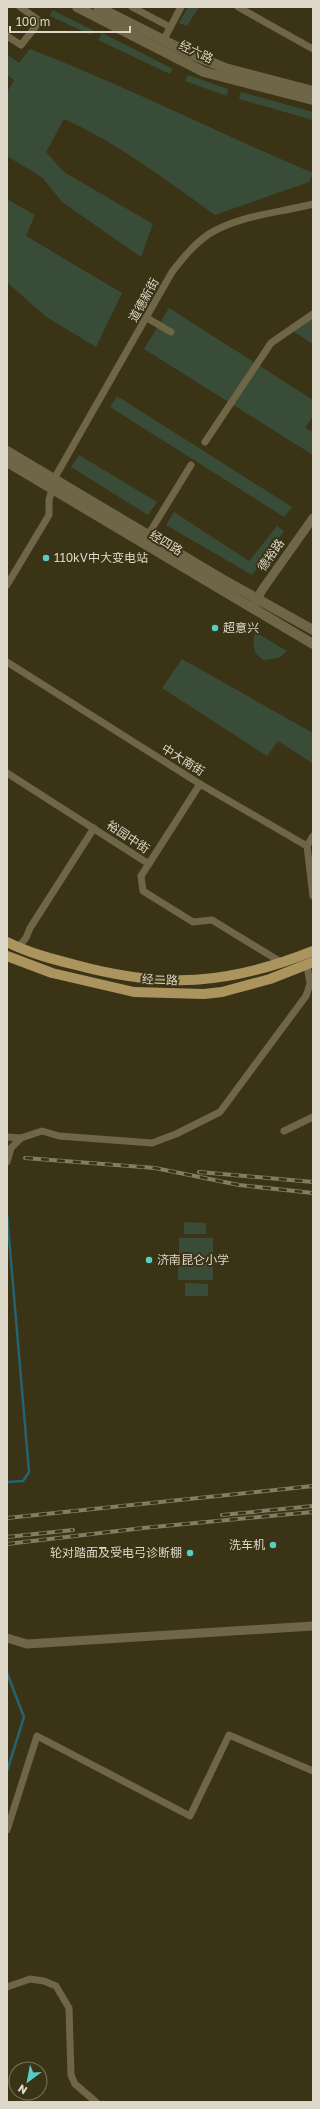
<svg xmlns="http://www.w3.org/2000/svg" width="320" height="2109" font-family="'Golos Text','Noto Sans SC',sans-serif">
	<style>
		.green { fill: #394c37 }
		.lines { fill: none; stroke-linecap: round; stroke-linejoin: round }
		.stream { stroke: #246372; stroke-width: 2.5 }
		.minor { stroke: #6e6647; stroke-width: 7 }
		.tertiary { stroke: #6e6647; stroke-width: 9 }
		.secondary { stroke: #6e6647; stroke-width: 10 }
		.primary { stroke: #ab945e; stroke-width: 10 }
		.rail-casing { stroke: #847d66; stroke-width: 4 }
		.rail { stroke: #3b3316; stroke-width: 2.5; stroke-dasharray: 8; stroke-linecap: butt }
		.poi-dot { fill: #56cec4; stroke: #3b3316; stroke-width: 1.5 }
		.labels { text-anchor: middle; stroke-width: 4; stroke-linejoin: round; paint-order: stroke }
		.street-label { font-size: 12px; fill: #dcd7c7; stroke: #3b3316 }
		.poi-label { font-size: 12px; fill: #dcd7c7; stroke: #3b3316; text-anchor: start }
	</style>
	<rect width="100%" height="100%" fill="#3b3316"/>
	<!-- green -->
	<g class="green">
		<polygon points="188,7 199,7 187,26 179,23"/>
		<polygon points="52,10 93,30 91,35 50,16"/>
		<polygon points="102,33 173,69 170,74 98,40"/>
		<path d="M30 49C126 86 218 133 313 173L309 182 215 215C167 181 118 143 64 119L46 152 64 172 153 224 141 257 62 202 43 178 7 156V92L14 80 7 75V54L19 63Z"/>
		<polygon points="188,75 228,89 227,96 185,81"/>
		<polygon points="241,92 313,112 313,120 239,99"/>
		<polygon points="7,199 35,215 26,236 122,293 96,347 45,316 7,282"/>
		<polygon points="169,308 313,400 313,416 305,428 313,432 313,455 144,349"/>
		<polygon points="313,318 313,344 291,330"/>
		<polygon points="117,396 292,507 284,517 110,407"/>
		<polygon points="79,455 157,502 148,515 71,467"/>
		<polygon points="174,512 249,561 277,526 284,531 252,575 166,525"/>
		<path d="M255 632 287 651 279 658 264 660C253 654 252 645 255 632Z"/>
		<polygon points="182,659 313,733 312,763 278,741 267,756 162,688"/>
		<polygon points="184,1222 206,1223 206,1234 184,1234"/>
		<rect x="179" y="1238" width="34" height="20"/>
		<rect x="178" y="1261" width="35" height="19"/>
		<polygon points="185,1283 208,1284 208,1296 185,1296"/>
	</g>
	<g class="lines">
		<!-- stream -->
		<g class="stream">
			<polyline points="7,1214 29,1472 23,1481 7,1482"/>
			<polyline points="7,1673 24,1717 7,1771"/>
		</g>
		<!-- minor -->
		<g class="minor">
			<polyline points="132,7 170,27"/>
			<polyline points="238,7 313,49"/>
			<polyline points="7,36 21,45 40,21 20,7"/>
			<polyline points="163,41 181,7"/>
			<polyline points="147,318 171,332"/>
			<polyline points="205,442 271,343 313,314"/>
			<path d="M54 479 172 272C183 258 194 244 209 234 239 215 279 213 313 204"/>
			<polyline points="148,535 191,465"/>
			<polyline points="7,585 49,515 49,500 52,489"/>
			<polyline points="7,662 200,784 307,846"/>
			<polyline points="7,773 149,864"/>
			<polyline points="200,784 141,876 143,891 193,922 212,920 281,962"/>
			<polyline points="307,846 313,896"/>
			<polyline points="307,846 313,836"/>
			<polyline points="18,947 26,938 30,928 94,828"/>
			<polyline points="307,965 310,984 313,984"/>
			<polyline points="284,1131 313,1117"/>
			<polyline points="7,1137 21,1138 42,1131 59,1136 152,1143 176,1134 220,1112 306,996 310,984"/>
			<polyline points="7,1162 11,1148 21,1138"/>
			<polyline points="7,1830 37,1736 190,1816 229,1735 313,1771"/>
			<polyline points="7,1987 30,1979 44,1981 56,1986 69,2008 71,2075 75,2084 96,2102"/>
		</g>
		<!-- tertiary -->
		<g class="tertiary">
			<polyline points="252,608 262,590 313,518"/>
			<polyline points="7,1638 27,1644 313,1626"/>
		</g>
		<!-- secondary -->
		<g class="secondary">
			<polyline points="77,7 204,72 313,100"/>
			<polyline points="98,7 193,55 225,68 313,91"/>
			<polyline points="7,451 222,579 313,630"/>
			<polyline points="7,462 313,644"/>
		</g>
		<!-- primary -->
		<g class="primary">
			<path d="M7 942C29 953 52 959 76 965 165 989 228 985 313 951"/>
			<polyline points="7,956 52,973 134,992 204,994 222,992 270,979 313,962"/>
		</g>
		<!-- rail casing -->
		<g class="rail-casing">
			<g id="rail">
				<polyline points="25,1158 155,1168 239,1185 313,1193"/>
				<polyline points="199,1172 313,1182"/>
				<polyline points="222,1515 313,1506"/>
				<polyline points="7,1518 313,1486"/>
				<polyline points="7,1537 73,1530"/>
				<polyline points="7,1544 143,1528 313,1512"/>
			</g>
		</g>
		<!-- rail -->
		<use href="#rail" class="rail"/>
	</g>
	<!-- markers -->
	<g class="poi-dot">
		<circle cx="46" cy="558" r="4"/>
		<circle cx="215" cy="628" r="4"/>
		<circle cx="149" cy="1260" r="4"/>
		<circle cx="273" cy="1545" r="4"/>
		<circle cx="190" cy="1553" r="4"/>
	</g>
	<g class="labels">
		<!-- street labels -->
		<g class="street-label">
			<text transform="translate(196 52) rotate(25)" y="4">经六路</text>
			<text transform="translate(144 300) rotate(-61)" y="4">道德新街</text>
			<text transform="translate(166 543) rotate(31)" y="4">经四路</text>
			<text transform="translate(271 555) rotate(-55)" y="4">德裕路</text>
			<text transform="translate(183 760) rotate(32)" y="4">中大南街</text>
			<text transform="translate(128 837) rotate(34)" y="4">裕园中街</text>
			<text transform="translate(160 980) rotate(2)" y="4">经二路</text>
		</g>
		<!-- poi labels -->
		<g class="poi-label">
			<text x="54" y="562">110kV中大变电站</text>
			<text x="223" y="632">超意兴</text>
			<text x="157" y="1264">济南昆仑小学</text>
			<text x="265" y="1549" text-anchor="end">洗车机</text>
			<text x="182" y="1557" text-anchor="end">轮对踏面及受电弓诊断棚</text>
		</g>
	</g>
	<!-- border -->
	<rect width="320" height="2109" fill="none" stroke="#dcd7c7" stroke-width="16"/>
	<!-- north arrow -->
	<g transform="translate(28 2081) rotate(212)"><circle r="19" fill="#3b3316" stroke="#7b755d"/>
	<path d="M0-3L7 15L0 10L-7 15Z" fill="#56cec4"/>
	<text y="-6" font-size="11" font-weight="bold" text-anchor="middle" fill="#dcd7c7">N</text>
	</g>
	<!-- scale -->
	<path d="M10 26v6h120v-6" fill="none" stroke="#dcd7c7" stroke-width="2"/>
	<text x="16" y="26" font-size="12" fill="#dcd7c7" stroke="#3b3316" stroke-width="3" paint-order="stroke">100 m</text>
</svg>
